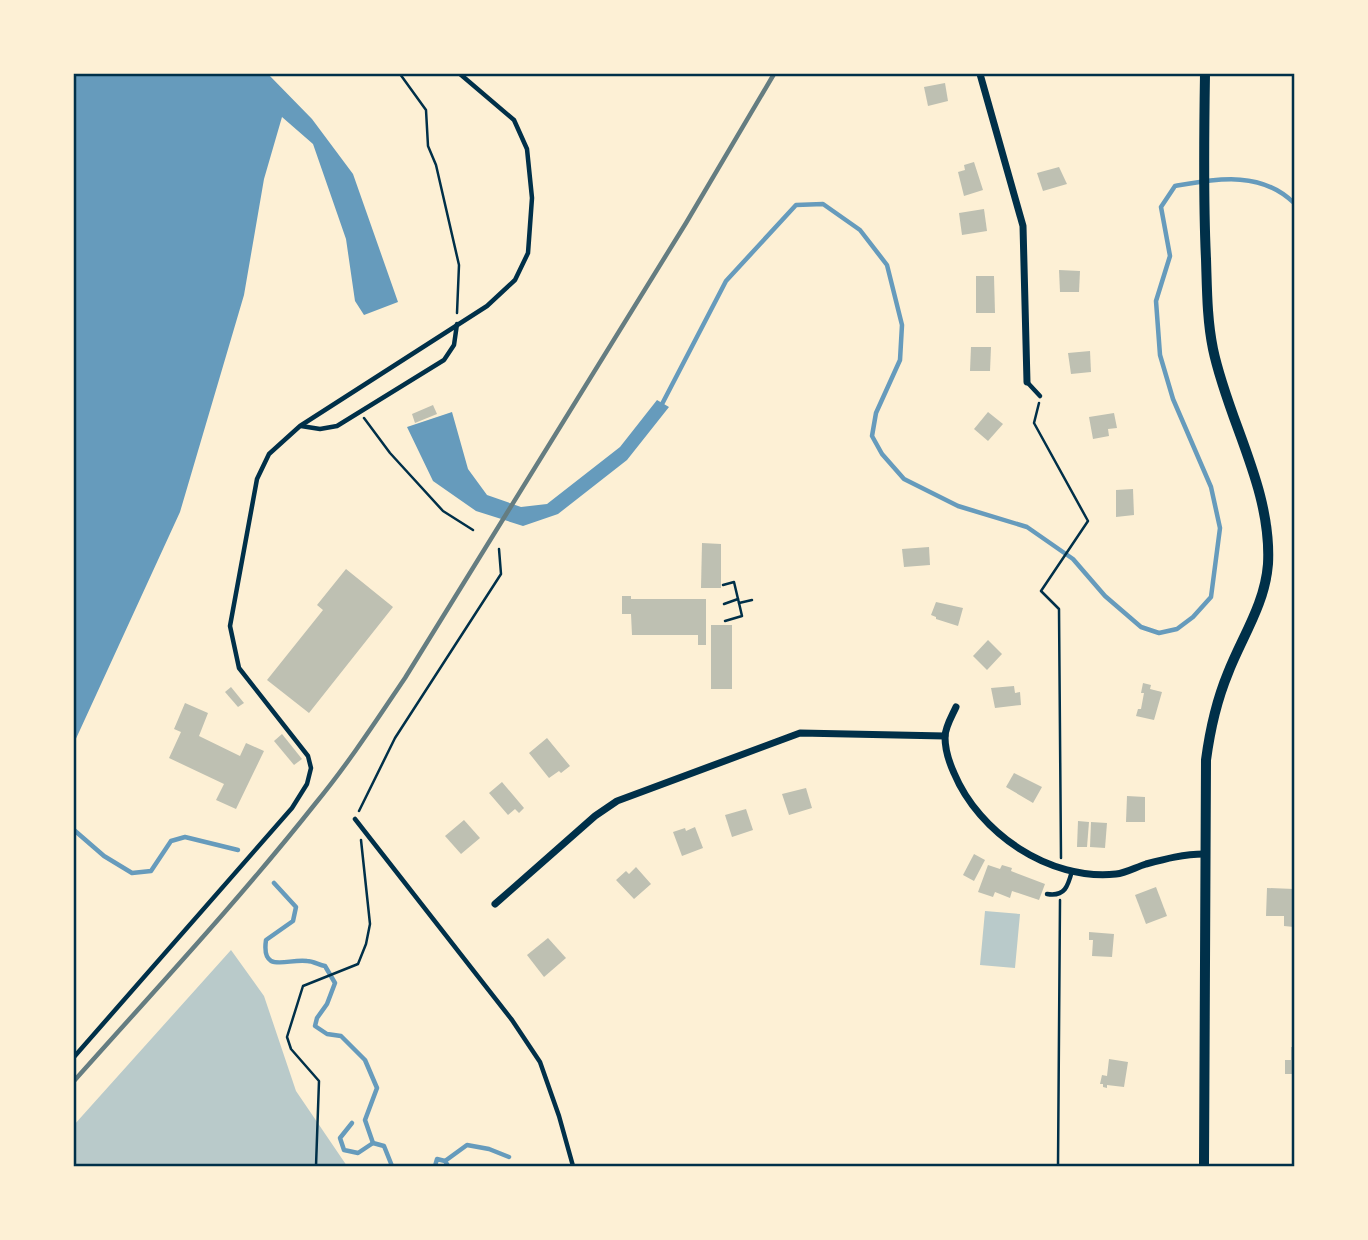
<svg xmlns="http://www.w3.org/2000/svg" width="1368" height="1240" font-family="'DM Sans',sans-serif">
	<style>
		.green { fill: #b9caca }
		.water { fill: #669bbc }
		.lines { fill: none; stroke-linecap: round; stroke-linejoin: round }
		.stream { stroke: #669bbc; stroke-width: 4.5 }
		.building { fill: #bec0b2 }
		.path { stroke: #003049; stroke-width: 2.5 }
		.service { stroke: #003049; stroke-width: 4.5 }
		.minor { stroke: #003049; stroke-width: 7 }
		.tertiary { stroke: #003049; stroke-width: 10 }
		.rail { stroke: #657d81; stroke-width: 4.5 }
		.neatline { fill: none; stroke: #003049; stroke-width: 2.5 }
	</style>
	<rect width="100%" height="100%" fill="#fdf0d5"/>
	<!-- green -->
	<g class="green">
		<polygon points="985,911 1020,914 1015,968 980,965"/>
		<polygon points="231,950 264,996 296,1091 347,1166 74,1166 74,1125"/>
	</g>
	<!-- water -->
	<g class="water">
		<polygon points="74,74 268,74 312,119 353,174 398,302 364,315 355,301 346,239 313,144 282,117 264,179 244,295 180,512 74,743"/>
		<polygon points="657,400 669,407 627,460 558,514 523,526 476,511 433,481 407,427 452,412 468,469 487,495 521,507 547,504 620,447"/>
	</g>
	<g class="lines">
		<!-- stream -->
		<g class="stream">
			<path d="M661 406 726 281 796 205 823 204 860 230 887 265 902 325 900 360 876 413 872 436 882 454 904 479 958 506 1027 527 1073 559 1105 596 1141 627 1159 633 1177 629 1193 617 1211 597 1220 528 1211 487 1173 399 1160 355 1156 301 1170 256 1161 207 1175 186C1217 179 1260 170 1294 203"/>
			<polyline points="74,830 104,856 132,873 151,871 171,841 185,837 238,850"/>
			<path d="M274 883 296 907 293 921 266 940C261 975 288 958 307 961 313 961 319 965 325 966L335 983 327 1004 317 1018 315 1026 327 1034 341 1036 365 1060 377 1088 365 1120 373 1143 384 1146 392 1166"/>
			<polyline points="352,1123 340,1138 344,1150 358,1153 373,1143"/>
			<polyline points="445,1161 467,1145 489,1149 509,1157"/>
			<polyline points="435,1166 437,1159 445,1161 448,1166"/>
		</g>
	</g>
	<!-- building -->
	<g class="building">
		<polygon points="945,83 948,101 928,106 924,87"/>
		<polygon points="974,162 983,190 964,196 958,172 965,170 964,165"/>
		<polygon points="1059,167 1067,184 1043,191 1037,173"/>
		<polygon points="984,209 987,231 962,235 959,213"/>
		<polygon points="1059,270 1080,271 1079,292 1060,292"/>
		<polygon points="976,276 994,276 995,313 976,313"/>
		<polygon points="971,347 991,347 990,371 970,371"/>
		<polygon points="1090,351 1091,372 1071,374 1068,353"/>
		<polygon points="433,405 437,414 415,423 412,414"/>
		<polygon points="988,412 1003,424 988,441 974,429"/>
		<polygon points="1114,413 1117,428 1108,429 1109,436 1093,439 1089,417"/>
		<polygon points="1133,489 1134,515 1116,517 1116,490"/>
		<polygon points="702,543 721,544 721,588 701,588"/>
		<polygon points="929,547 930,565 904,567 902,549"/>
		<polygon points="346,569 393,607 309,713 267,680 323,610 317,605"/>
		<polygon points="622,596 631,596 631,599 706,599 706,645 698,645 698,635 632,635 631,614 622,614"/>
		<polygon points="936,602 963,608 958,626 936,619 936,617 931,615"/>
		<rect x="711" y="625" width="21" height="64"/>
		<polygon points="988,640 1002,654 987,670 973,656"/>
		<polygon points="1143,683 1151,685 1150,689 1162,692 1154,720 1136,716 1138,709 1141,709 1144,693 1141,693"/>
		<polygon points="1014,686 1015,693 1020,692 1021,705 995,708 991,688"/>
		<polygon points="231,687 244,703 238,707 225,692"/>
		<polygon points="185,703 208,713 199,736 240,756 246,743 264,751 236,809 216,800 224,784 169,758 181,732 174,729"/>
		<polygon points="282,734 302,759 294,765 274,741"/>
		<polygon points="547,738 570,766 561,773 559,771 549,778 529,753"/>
		<polygon points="1014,773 1042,787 1033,803 1006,787"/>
		<polygon points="502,782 524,808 519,813 515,809 508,815 489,793"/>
		<polygon points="806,788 812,808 789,815 782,794"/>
		<polygon points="1127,796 1145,797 1145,822 1126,822"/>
		<polygon points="746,809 753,830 732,837 725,815"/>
		<polygon points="464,820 480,838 461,854 445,836"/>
		<polygon points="1078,821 1089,822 1087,847 1077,847"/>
		<polygon points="1091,822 1107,823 1105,848 1090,847"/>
		<polygon points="695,827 703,848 682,856 673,832 685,828 686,831"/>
		<polygon points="974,854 985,860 974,881 963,875"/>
		<polygon points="988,865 1000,869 1002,865 1012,868 1011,871 1045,884 1039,900 1012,891 1010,898 995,892 993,897 978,892"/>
		<polygon points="636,867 651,884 634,899 616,880 626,871 629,874"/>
		<polygon points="1156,887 1167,916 1146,924 1135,895"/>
		<polygon points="1267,888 1294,889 1294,927 1284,926 1284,916 1266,916"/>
		<polygon points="1089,932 1114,934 1112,957 1092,956 1093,940 1089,940"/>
		<polygon points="548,938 566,958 544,977 527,955"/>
		<polygon points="1291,1047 1294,1047 1294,1074 1285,1074 1285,1060 1291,1060"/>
		<polygon points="1109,1059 1128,1062 1124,1087 1107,1085 1107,1088 1103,1087 1103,1084 1100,1084 1102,1075 1107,1076"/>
	</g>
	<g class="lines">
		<!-- path -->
		<g class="path">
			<polyline points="400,74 426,110 428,146 436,165 459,265 457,313"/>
			<polyline points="1039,403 1034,423 1088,521 1041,591 1059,609 1061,858"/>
			<polyline points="364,418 390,453 443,511 473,530"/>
			<polyline points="723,585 734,582 738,599"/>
			<polyline points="724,604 738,599 739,603 752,600"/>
			<polyline points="725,621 742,616 739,603"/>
			<polyline points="359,811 395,738 501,574 499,549"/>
			<polyline points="316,1166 319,1081 291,1049 287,1037 303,986 358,964 366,944 370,924 361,840"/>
			<polyline points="1058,1166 1060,900"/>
		</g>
		<!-- service -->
		<g class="service">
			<polyline points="1027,382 1040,396"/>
			<polyline points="301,426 320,429 337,426 444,360 454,345 457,324"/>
			<polyline points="355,819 512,1020 540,1062 559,1116 573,1166"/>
			<path d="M1047 894C1065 897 1068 886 1072 871"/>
			<polyline points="74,1057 292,808 307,784 311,768 308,756 239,668 230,626 257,479 269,454 300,426 487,306 515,280 528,253 532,198 527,149 514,120 460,74"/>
		</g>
		<!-- minor -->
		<g class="minor">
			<polyline points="980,74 1023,226 1027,382"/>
			<path d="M956 707C952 716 945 727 945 737 945 749 949 762 954 773 979 833 1049 881 1116 874 1126 873 1136 867 1146 864 1165 859 1184 854 1204 854"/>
			<polyline points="495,904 595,816 617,801 800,733 945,736"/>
		</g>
		<!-- tertiary -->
		<path class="tertiary" d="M1204 1166 1206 760C1210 730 1216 702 1228 673 1242 637 1265 604 1268 564 1272 489 1228 421 1213 349 1207 320 1207 289 1206 259 1203 197 1204 135 1205 74"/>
		<!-- rail -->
		<path class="rail" d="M74 1081C155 990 239 900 315 804 348 764 376 721 405 678L686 223 774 74"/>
	</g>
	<!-- border -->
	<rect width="1368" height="1240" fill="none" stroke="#fdf0d5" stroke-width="150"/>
	<rect x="75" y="75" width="1218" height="1090" class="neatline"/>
</svg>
